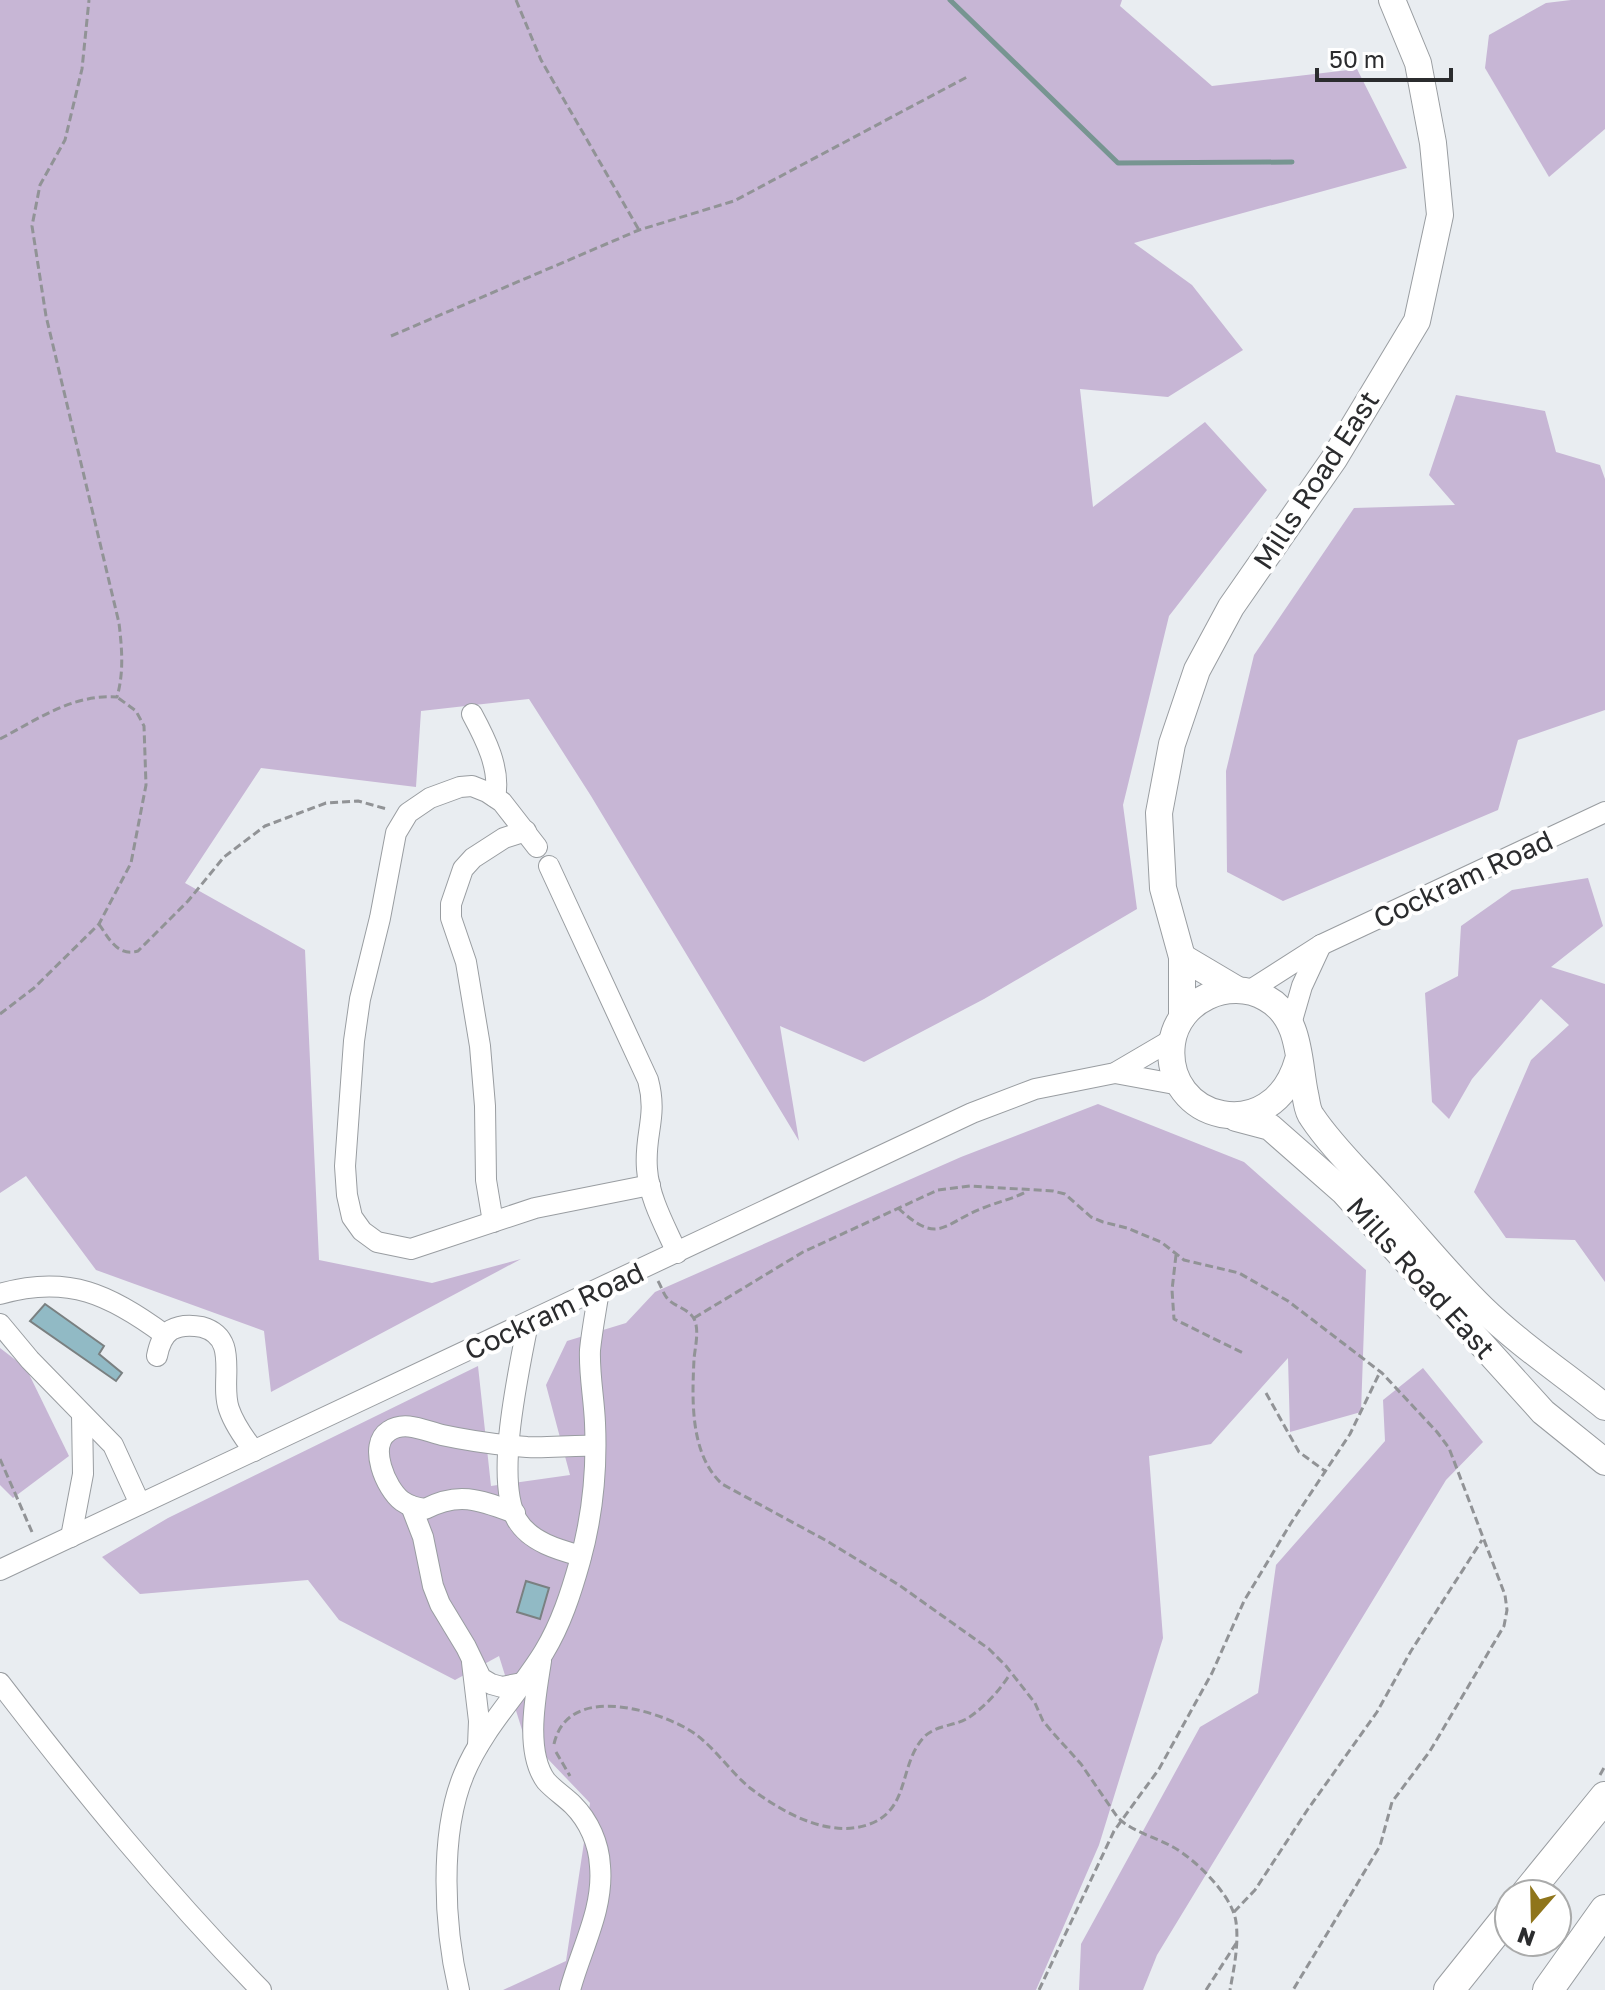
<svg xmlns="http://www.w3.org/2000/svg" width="1605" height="1990" font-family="'Golos Text',sans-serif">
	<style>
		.forest { fill: #c7b6d5 }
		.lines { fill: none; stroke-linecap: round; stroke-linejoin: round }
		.stream { stroke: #779591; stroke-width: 5 }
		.building { fill: #91bac5; stroke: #7a8081; stroke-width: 2 }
		.minor-casing { stroke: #999da1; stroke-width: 22 }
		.major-casing { stroke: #999da1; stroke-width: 28 }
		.highway-casing { stroke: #999da1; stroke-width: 32 }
		.path { stroke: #919396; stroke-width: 3; stroke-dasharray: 8 4; stroke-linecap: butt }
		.minor { stroke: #fff; stroke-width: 20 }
		.major { stroke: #fff; stroke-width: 26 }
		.highway { stroke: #fff; stroke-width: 30 }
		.labels { text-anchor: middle; stroke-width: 8; stroke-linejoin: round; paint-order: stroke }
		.street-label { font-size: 28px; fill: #2b2c2e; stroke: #fff }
	</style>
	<rect width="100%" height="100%" fill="#e9edf1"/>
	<!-- forest -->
	<g class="forest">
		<polygon points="0,0 1122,0 1120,6 1212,86 1357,69 1407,168 1134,243 1192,285 1243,350 1168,397 1080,389 1093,507 1205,422 1267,490 1169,616 1123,805 1137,909 984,999 864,1062 780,1026 799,1141 591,796 529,699 421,711 416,787 261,768 185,883 305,950 319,1260 432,1283 521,1259 271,1392 264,1331 96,1270 26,1176 0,1193"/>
		<polygon points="1571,0 1605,0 1605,129 1549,177 1485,68 1489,35 1546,3"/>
		<polygon points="1456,395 1545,411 1556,452 1600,465 1605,479 1605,710 1518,740 1498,810 1283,901 1227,872 1226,771 1254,655 1354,508 1455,505 1429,475"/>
		<polygon points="1588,878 1603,926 1551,967 1605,984 1605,1282 1575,1240 1506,1238 1474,1192 1531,1060 1569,1025 1541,999 1472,1079 1449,1119 1432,1102 1425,993 1458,976 1461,926 1512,890"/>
		<polygon points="1098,1104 1244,1162 1366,1270 1361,1412 1290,1432 1288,1358 1211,1444 1149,1456 1163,1638 1099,1845 1036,1990 503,1990 566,1961 590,1803 523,1733 499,1656 455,1680 339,1620 308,1580 140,1594 102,1557 168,1518 478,1366 491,1486 570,1475 546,1385 567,1341 626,1323 655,1292 961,1157"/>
		<polygon points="0,1348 26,1368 69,1456 13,1498 0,1485"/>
		<polygon points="1423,1368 1483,1442 1446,1480 1157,1955 1143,1990 1079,1990 1081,1944 1200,1727 1258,1693 1276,1565 1385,1441 1383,1400"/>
	</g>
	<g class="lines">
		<!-- stream -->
		<polyline class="stream" points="950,0 1118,163 1292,162"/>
	</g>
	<!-- building -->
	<g class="building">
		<polygon points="45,1304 104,1346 99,1354 122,1373 116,1381 30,1321"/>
		<polygon points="526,1581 549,1588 540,1619 517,1612"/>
	</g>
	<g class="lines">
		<!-- minor casing -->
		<g class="minor-casing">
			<g id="minor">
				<path d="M472 714C485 738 501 769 495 797"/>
				<polyline points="537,847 502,802 487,792 472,786 460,787 430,798 408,813 396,833 380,918 360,999 354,1041 345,1166 347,1195 352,1217 362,1231 377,1242 411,1249 535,1208 650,1185"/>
				<path d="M549 866 648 1080C658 1117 644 1134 647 1169 649 1198 665 1226 677 1253"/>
				<polyline points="1249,991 1321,945 1605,812"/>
				<polyline points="1291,1024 1302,986 1321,945"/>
				<polyline points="1115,1073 1180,1085"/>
				<polyline points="493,1222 486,1180 485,1106 480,1046 466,962 451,918 451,904 463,869 473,858 504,838 526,831"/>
				<path d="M0 1294C68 1274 111 1295 165 1335"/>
				<path d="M528 1323C519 1370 494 1480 517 1520 530 1542 559 1550 581 1556"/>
				<polyline points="0,1324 30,1360 113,1445 140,1504"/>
				<path d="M157 1356C159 1346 162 1336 171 1330 180 1325 192 1325 202 1327 241 1338 219 1381 229 1409 234 1424 244 1438 254 1451"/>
				<polyline points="411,1506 423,1537 433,1586 440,1604 466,1647 481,1678 491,1684 502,1687 522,1683"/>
				<path d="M515 1513C480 1500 459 1491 425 1509 416 1508 409 1506 402 1501 386 1489 367 1445 389 1431 405 1420 425 1431 442 1435 470 1441 499 1445 527 1447 550 1448 573 1445 595 1446"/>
				<polyline points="71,1537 83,1474 82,1414"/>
				<polyline points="0,1570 972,1113 1035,1089 1115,1073 1173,1039"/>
				<path d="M541 1661C536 1694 524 1751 546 1781 554 1790 565 1797 573 1805 589 1821 599 1844 600 1866 604 1909 581 1949 570 1990"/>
				<polyline points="472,1662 479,1721 478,1746"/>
				<path d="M0 1683C82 1790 166 1893 261 1990"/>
				<path d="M459 1990C444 1927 439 1834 464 1774 483 1728 519 1693 544 1652 561 1624 571 1593 580 1561 592 1518 597 1468 595 1423 594 1398 589 1374 590 1350 592 1330 596 1310 599 1290"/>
			</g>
		</g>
		<!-- major casing -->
		<g class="major-casing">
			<g id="major">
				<polyline points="1182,957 1236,989"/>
				<polyline points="1182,1017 1182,957 1163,888 1159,813 1172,744 1197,670 1231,607 1334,459 1417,321 1440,215 1433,143 1418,63 1392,0"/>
				<path d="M1298 1060C1273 1149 1162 1121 1172 1043 1178 1000 1229 977 1266 998 1301 1017 1298 1060 1305 1094 1307 1102 1307 1111 1312 1117 1332 1147 1360 1173 1384 1200 1416 1235 1447 1274 1482 1308 1519 1344 1564 1374 1605 1407"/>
				<polyline points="1236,1118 1270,1127 1344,1192 1543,1412 1605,1462"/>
			</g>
		</g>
		<!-- highway casing -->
		<g class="highway-casing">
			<g id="highway">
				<polyline points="1526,1894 1605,1797"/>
				<polyline points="1449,1990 1509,1915"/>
				<polyline points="1548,1990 1605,1910"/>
			</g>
		</g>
		<!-- path -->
		<g class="path">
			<polyline points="516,0 541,60 639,230"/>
			<polyline points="391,336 639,230 734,201 967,77"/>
			<path d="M0 739C38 719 73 694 117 697 124 672 122 649 119 623L46 316 32 226 40 185 65 140 82 69 89 0"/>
			<path d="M99 924C109 939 118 957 138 951L188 901 224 857 265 826 326 803 358 801 387 809"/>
			<polyline points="0,1014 34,988 99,924 131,863 146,785 144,726 136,711 117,697"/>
			<path d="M898 1208C939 1246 942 1224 983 1208 998 1202 1012 1199 1026 1192"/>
			<polyline points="1176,1255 1172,1290 1174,1319 1243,1353"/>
			<path d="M658 1281C661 1286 663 1293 667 1298 674 1307 691 1309 695 1321 699 1332 695 1348 694 1359 692 1401 690 1454 722 1484L827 1541 899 1585 989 1649 1006 1666 1035 1703 1043 1721 1054 1734 1081 1764 1118 1818C1133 1832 1155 1837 1173 1847 1195 1859 1233 1896 1236 1922 1239 1944 1234 1968 1230 1990"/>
			<polyline points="694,1318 803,1252 938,1190 970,1186 1053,1191 1065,1194 1091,1217 1103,1222 1127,1228 1161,1242 1184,1260 1239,1273 1288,1301 1382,1373 1437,1432 1449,1448 1505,1595 1507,1610 1504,1626 1430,1751 1392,1802 1380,1846 1293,1990"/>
			<polyline points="1266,1393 1299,1452 1325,1471"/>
			<polyline points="0,1459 32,1532"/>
			<path d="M554 1744C567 1686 646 1707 684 1727 711 1741 727 1769 750 1788 782 1812 827 1838 867 1825 911 1811 898 1765 924 1737 936 1725 955 1726 968 1718 985 1707 1000 1690 1010 1674"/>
			<polyline points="556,1752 570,1776"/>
			<polyline points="1600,1775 1605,1766"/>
			<polyline points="1234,1912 1255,1890 1308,1809 1377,1712 1411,1651 1482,1540"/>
			<polyline points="1039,1990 1114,1831 1159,1769 1212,1673 1244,1601 1291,1523 1350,1434 1380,1372"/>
			<polyline points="1206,1990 1237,1942"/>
		</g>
		<!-- minor -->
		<use href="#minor" class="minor"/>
		<!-- major -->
		<use href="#major" class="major"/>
		<!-- highway -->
		<use href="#highway" class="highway"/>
	</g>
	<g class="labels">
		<!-- street labels -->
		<g class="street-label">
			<text transform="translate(1316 480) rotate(-57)" y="10">Mills Road East</text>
			<text transform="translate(1463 879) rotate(-25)" y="10">Cockram Road</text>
			<text transform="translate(1421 1278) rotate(48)" y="10">Mills Road East</text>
			<text transform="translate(554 1311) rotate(-25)" y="10">Cockram Road</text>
		</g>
	</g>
	<!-- north arrow -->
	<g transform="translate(1533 1918) rotate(200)"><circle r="38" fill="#ffffff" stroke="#aaabab" stroke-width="2"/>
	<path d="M0-6L14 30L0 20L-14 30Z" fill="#8f751b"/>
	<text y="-12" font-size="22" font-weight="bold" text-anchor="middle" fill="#2b2c2e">N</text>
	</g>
	<!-- scale -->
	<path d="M1317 68v12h134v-12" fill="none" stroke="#2b2c2e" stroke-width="4"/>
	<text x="1329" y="68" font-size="24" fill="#2b2c2e" stroke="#ffffff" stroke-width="6" paint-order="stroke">50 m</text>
</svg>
